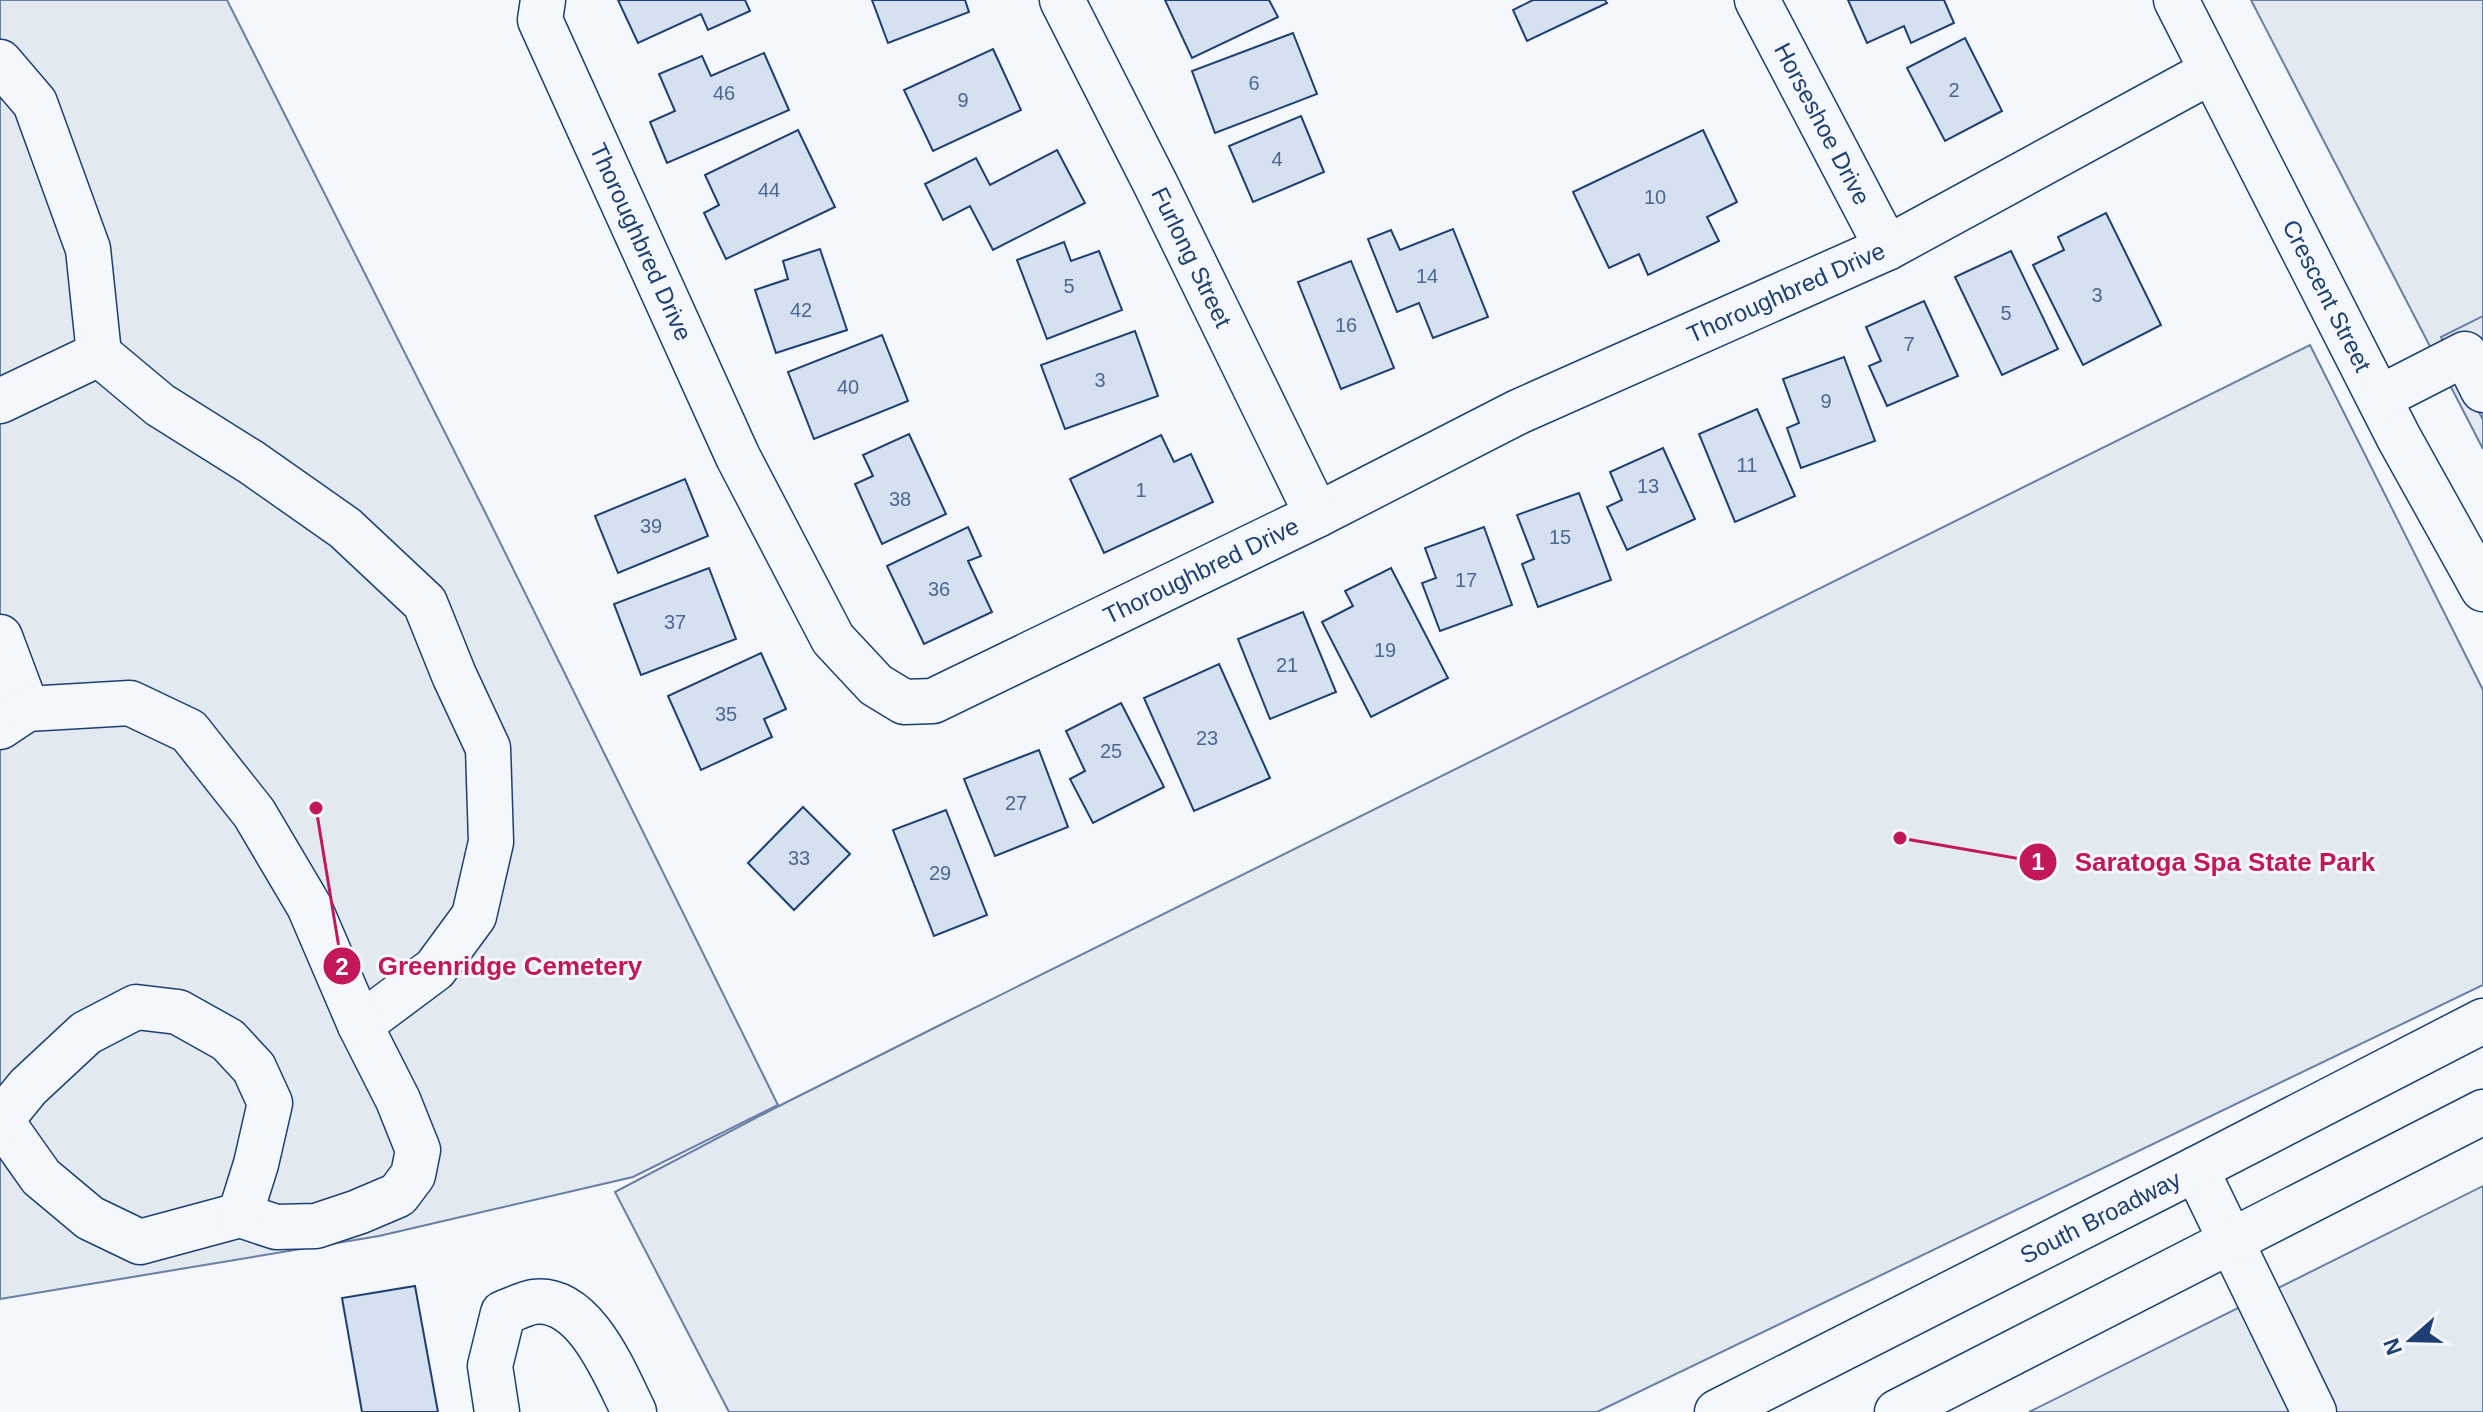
<svg xmlns="http://www.w3.org/2000/svg" width="2483" height="1412" font-family="Helvetica,sans-serif">
	<style>
		.green { fill: #e3e9f0; stroke: #687fa3; stroke-width: 2 }
		.parking { fill: #e3e8f0; stroke: #687fa3; stroke-width: 2 }
		.building { fill: #d5e0f0; stroke: #1d3f73; stroke-width: 2 }
		.lines { fill: none; stroke-linecap: round; stroke-linejoin: round }
		.minor-casing { stroke: #1d3f73; stroke-width: 47 }
		.major-casing { stroke: #1d3f73; stroke-width: 47 }
		.minor { stroke: #f4f7fb; stroke-width: 44 }
		.major { stroke: #f4f7fb; stroke-width: 44 }
		.labels { text-anchor: middle; stroke-width: 6; stroke-linejoin: round; paint-order: stroke }
		.number-label { font-size: 20px; fill: #4b6792 }
		.street-label { font-size: 24px; fill: #1d3f73; stroke: #f4f7fb }
		.leader { fill: none; stroke: #c2185b; stroke-width: 3 }
		.callout-dot { fill: #c2185b; stroke: #f4f7fb; stroke-width: 3 }
		.mark-label { font-size: 24px; text-anchor: middle; font-weight: bold; fill: #fff }
		.callout-label { font-size: 26px; text-anchor: middle; font-weight: bold; fill: #c2185b; stroke: #f4f7fb; stroke-width: 6; stroke-linejoin: round; paint-order: stroke }
	</style>
	<rect width="100%" height="100%" fill="#f4f7fb"/>
	<!-- green -->
	<g class="green">
		<polygon points="0,0 227,0 485,512 778,1105 633,1177 379,1236 0,1299"/>
		<polygon points="2251,0 2483,0 2483,449"/>
		<polygon points="2310,345 2483,690 2483,985 1597,1412 729,1412 615,1192 773,1109 952,1019"/>
		<polygon points="2483,1186 2483,1412 2029,1412"/>
	</g>
	<!-- parking -->
	<polygon class="parking" points="2483,316 2483,420 2441,337"/>
	<!-- building -->
	<g class="building">
		<polygon points="618,0 745,0 750,11 708,30 701,14 638,43"/>
		<polygon points="872,0 965,0 969,12 888,43"/>
		<polygon points="1165,0 1269,0 1278,17 1192,58"/>
		<polygon points="1533,0 1605,0 1607,3 1527,41 1513,10"/>
		<polygon points="1848,0 1944,0 1954,23 1911,43 1904,26 1867,43"/>
		<polygon points="1293,33 1317,94 1215,133 1192,71"/>
		<polygon points="1965,38 2002,111 1945,141 1907,68"/>
		<polygon points="993,49 1021,110 933,151 904,90"/>
		<polygon points="764,53 789,110 667,163 650,122 675,111 659,74 702,56 711,76"/>
		<polygon points="1301,116 1324,172 1253,202 1229,146"/>
		<polygon points="798,130 835,207 726,259 704,213 719,205 705,175"/>
		<polygon points="1703,130 1737,202 1707,217 1719,241 1648,275 1639,254 1609,268 1573,192"/>
		<polygon points="1057,150 1085,203 993,250 970,206 943,220 925,184 976,158 990,185"/>
		<polygon points="2106,213 2161,325 2083,365 2033,265 2064,250 2058,237"/>
		<polygon points="1453,229 1488,317 1433,338 1419,303 1397,312 1368,239 1391,230 1400,250"/>
		<polygon points="1064,242 1071,261 1099,251 1122,310 1047,339 1017,260"/>
		<polygon points="820,249 847,330 776,353 755,290 788,279 783,261"/>
		<polygon points="2011,251 2058,349 2002,375 1955,277"/>
		<polygon points="1351,261 1394,368 1341,389 1298,282"/>
		<polygon points="1924,301 1958,376 1887,406 1869,366 1881,361 1866,327"/>
		<polygon points="1135,331 1158,396 1065,429 1041,365"/>
		<polygon points="882,335 908,401 814,439 788,372"/>
		<polygon points="1844,357 1875,441 1801,468 1787,428 1799,423 1783,379"/>
		<polygon points="1757,409 1795,496 1735,522 1699,434"/>
		<polygon points="909,434 946,514 882,544 855,484 873,476 863,455"/>
		<polygon points="1161,435 1174,462 1191,454 1213,502 1104,553 1070,479"/>
		<polygon points="1663,448 1695,519 1627,550 1607,507 1622,500 1610,472"/>
		<polygon points="685,479 708,536 618,573 595,516"/>
		<polygon points="1579,493 1611,580 1538,607 1522,564 1534,559 1517,515"/>
		<polygon points="968,527 981,556 968,561 992,612 924,644 887,566"/>
		<polygon points="1484,527 1512,605 1440,631 1422,583 1436,578 1425,548"/>
		<polygon points="709,568 736,639 641,675 614,604"/>
		<polygon points="1391,568 1448,678 1371,717 1322,622 1353,606 1345,591"/>
		<polygon points="1303,612 1336,692 1270,719 1238,639"/>
		<polygon points="761,653 786,709 764,719 772,737 701,770 668,696"/>
		<polygon points="1219,664 1270,778 1194,811 1144,698"/>
		<polygon points="1121,703 1164,787 1093,823 1070,779 1085,771 1066,731"/>
		<polygon points="1039,750 1068,827 995,856 964,779"/>
		<polygon points="803,807 850,854 794,910 748,863"/>
		<polygon points="946,810 987,915 934,936 893,830"/>
		<polygon points="415,1286 438,1412 362,1412 342,1298"/>
	</g>
	<g class="lines">
		<!-- minor casing -->
		<g class="minor-casing">
			<g id="minor">
				<path id="s1" d="M543 0 540 20 738 457 833 639 876 685 904 702 933 701 1317 515 1518 412 1887 248 2212 71"/>
				<path id="s2" d="M1062 0 1156 185 1317 515"/>
				<path id="s3" d="M1757 0 1887 248"/>
				<path id="s4" d="M2176 0 2399 438 2483 589"/>
				<polyline points="0,62 35,103 88,249 99,354"/>
				<polyline points="2379,398 2465,354 2483,390"/>
				<polyline points="0,401 99,354 160,405 251,462 345,528 425,603 454,675 488,748 491,842 474,916 435,969 360,1025 398,1100 418,1150 413,1175 398,1195 358,1212 316,1226 276,1227 240,1215 140,1242 90,1218 41,1177 0,1119"/>
				<polyline points="0,637 27,709 0,727"/>
				<polyline points="27,709 130,703 189,731 254,813 309,906 360,1025"/>
				<polyline points="2,1119 28,1087 86,1033 136,1007 178,1012 228,1040 254,1068 270,1103 256,1164 240,1215"/>
				<polyline points="2196,1169 2314,1412"/>
				<path d="M497 1412 490 1366 503 1313C512 1310 523 1304 533 1302 585 1295 615 1374 634 1412"/>
			</g>
		</g>
		<!-- major casing -->
		<g class="major-casing">
			<g id="major">
				<path id="s5" d="M1717 1412 2196 1169 2483 1021"/>
				<polyline points="1897,1412 2483,1112"/>
			</g>
		</g>
		<!-- minor -->
		<use href="#minor" class="minor"/>
		<!-- major -->
		<use href="#major" class="major"/>
	</g>
	<g class="labels">
		<!-- number labels -->
		<g class="number-label">
			<text x="1254" y="90">6</text>
			<text x="1954" y="97">2</text>
			<text x="724" y="100">46</text>
			<text x="963" y="107">9</text>
			<text x="1277" y="166">4</text>
			<text x="769" y="197">44</text>
			<text x="1655" y="204">10</text>
			<text x="1427" y="283">14</text>
			<text x="1069" y="293">5</text>
			<text x="2097" y="302">3</text>
			<text x="801" y="317">42</text>
			<text x="2006" y="320">5</text>
			<text x="1346" y="332">16</text>
			<text x="1909" y="351">7</text>
			<text x="1100" y="387">3</text>
			<text x="848" y="394">40</text>
			<text x="1826" y="408">9</text>
			<text x="1747" y="472">11</text>
			<text x="1648" y="493">13</text>
			<text x="1141" y="497">1</text>
			<text x="900" y="506">38</text>
			<text x="651" y="533">39</text>
			<text x="1560" y="544">15</text>
			<text x="1466" y="587">17</text>
			<text x="939" y="596">36</text>
			<text x="675" y="629">37</text>
			<text x="1385" y="657">19</text>
			<text x="1287" y="672">21</text>
			<text x="726" y="721">35</text>
			<text x="1207" y="745">23</text>
			<text x="1111" y="758">25</text>
			<text x="1016" y="810">27</text>
			<text x="799" y="865">33</text>
			<text x="940" y="880">29</text>
		</g>
		<!-- street labels -->
		<g class="street-label">
			<text dy="8" stroke="none"><textPath href="#s3" startOffset="140">Horseshoe Drive</textPath></text>
			<text dy="8" stroke="none"><textPath href="#s1" startOffset="264">Thoroughbred Drive</textPath></text>
			<text dy="8" stroke="none"><textPath href="#s2" startOffset="288">Furlong Street</textPath></text>
			<text dy="8" stroke="none"><textPath href="#s1" startOffset="1776">Thoroughbred Drive</textPath></text>
			<text dy="8" stroke="none"><textPath href="#s4" startOffset="332">Crescent Street</textPath></text>
			<text dy="8" stroke="none"><textPath href="#s1" startOffset="1128">Thoroughbred Drive</textPath></text>
			<text dy="8" stroke="none"><textPath href="#s5" startOffset="430">South Broadway</textPath></text>
		</g>
	</g>
	<!-- callouts -->
	<path class="leader" d="M1900 838L2038 862M316 808L342 966"/>
	<g class="callout-dot">
		<circle cx="1900" cy="838" r="8"/>
		<circle cx="316" cy="808" r="8"/>
		<circle cx="2038" cy="862" r="20"/>
		<circle cx="342" cy="966" r="20"/>
	</g>
	<g class="mark-label">
		<text x="2038" y="870">1</text>
		<text x="342" y="975">2</text>
	</g>
	<g class="callout-label">
		<text x="2225" y="871">Saratoga Spa State Park</text>
		<text x="510" y="975">Greenridge Cemetery</text>
	</g>
	<!-- north arrow -->
	<g transform="translate(2411 1340) rotate(250)" stroke="#f4f7fb" stroke-width="6" paint-order="stroke">
	<path d="M0-6L14 30L0 20L-14 30Z" fill="#1d3f73"/>
	<text y="-12" font-size="22" font-weight="bold" text-anchor="middle" fill="#1d3f73">N</text>
	</g>
</svg>
